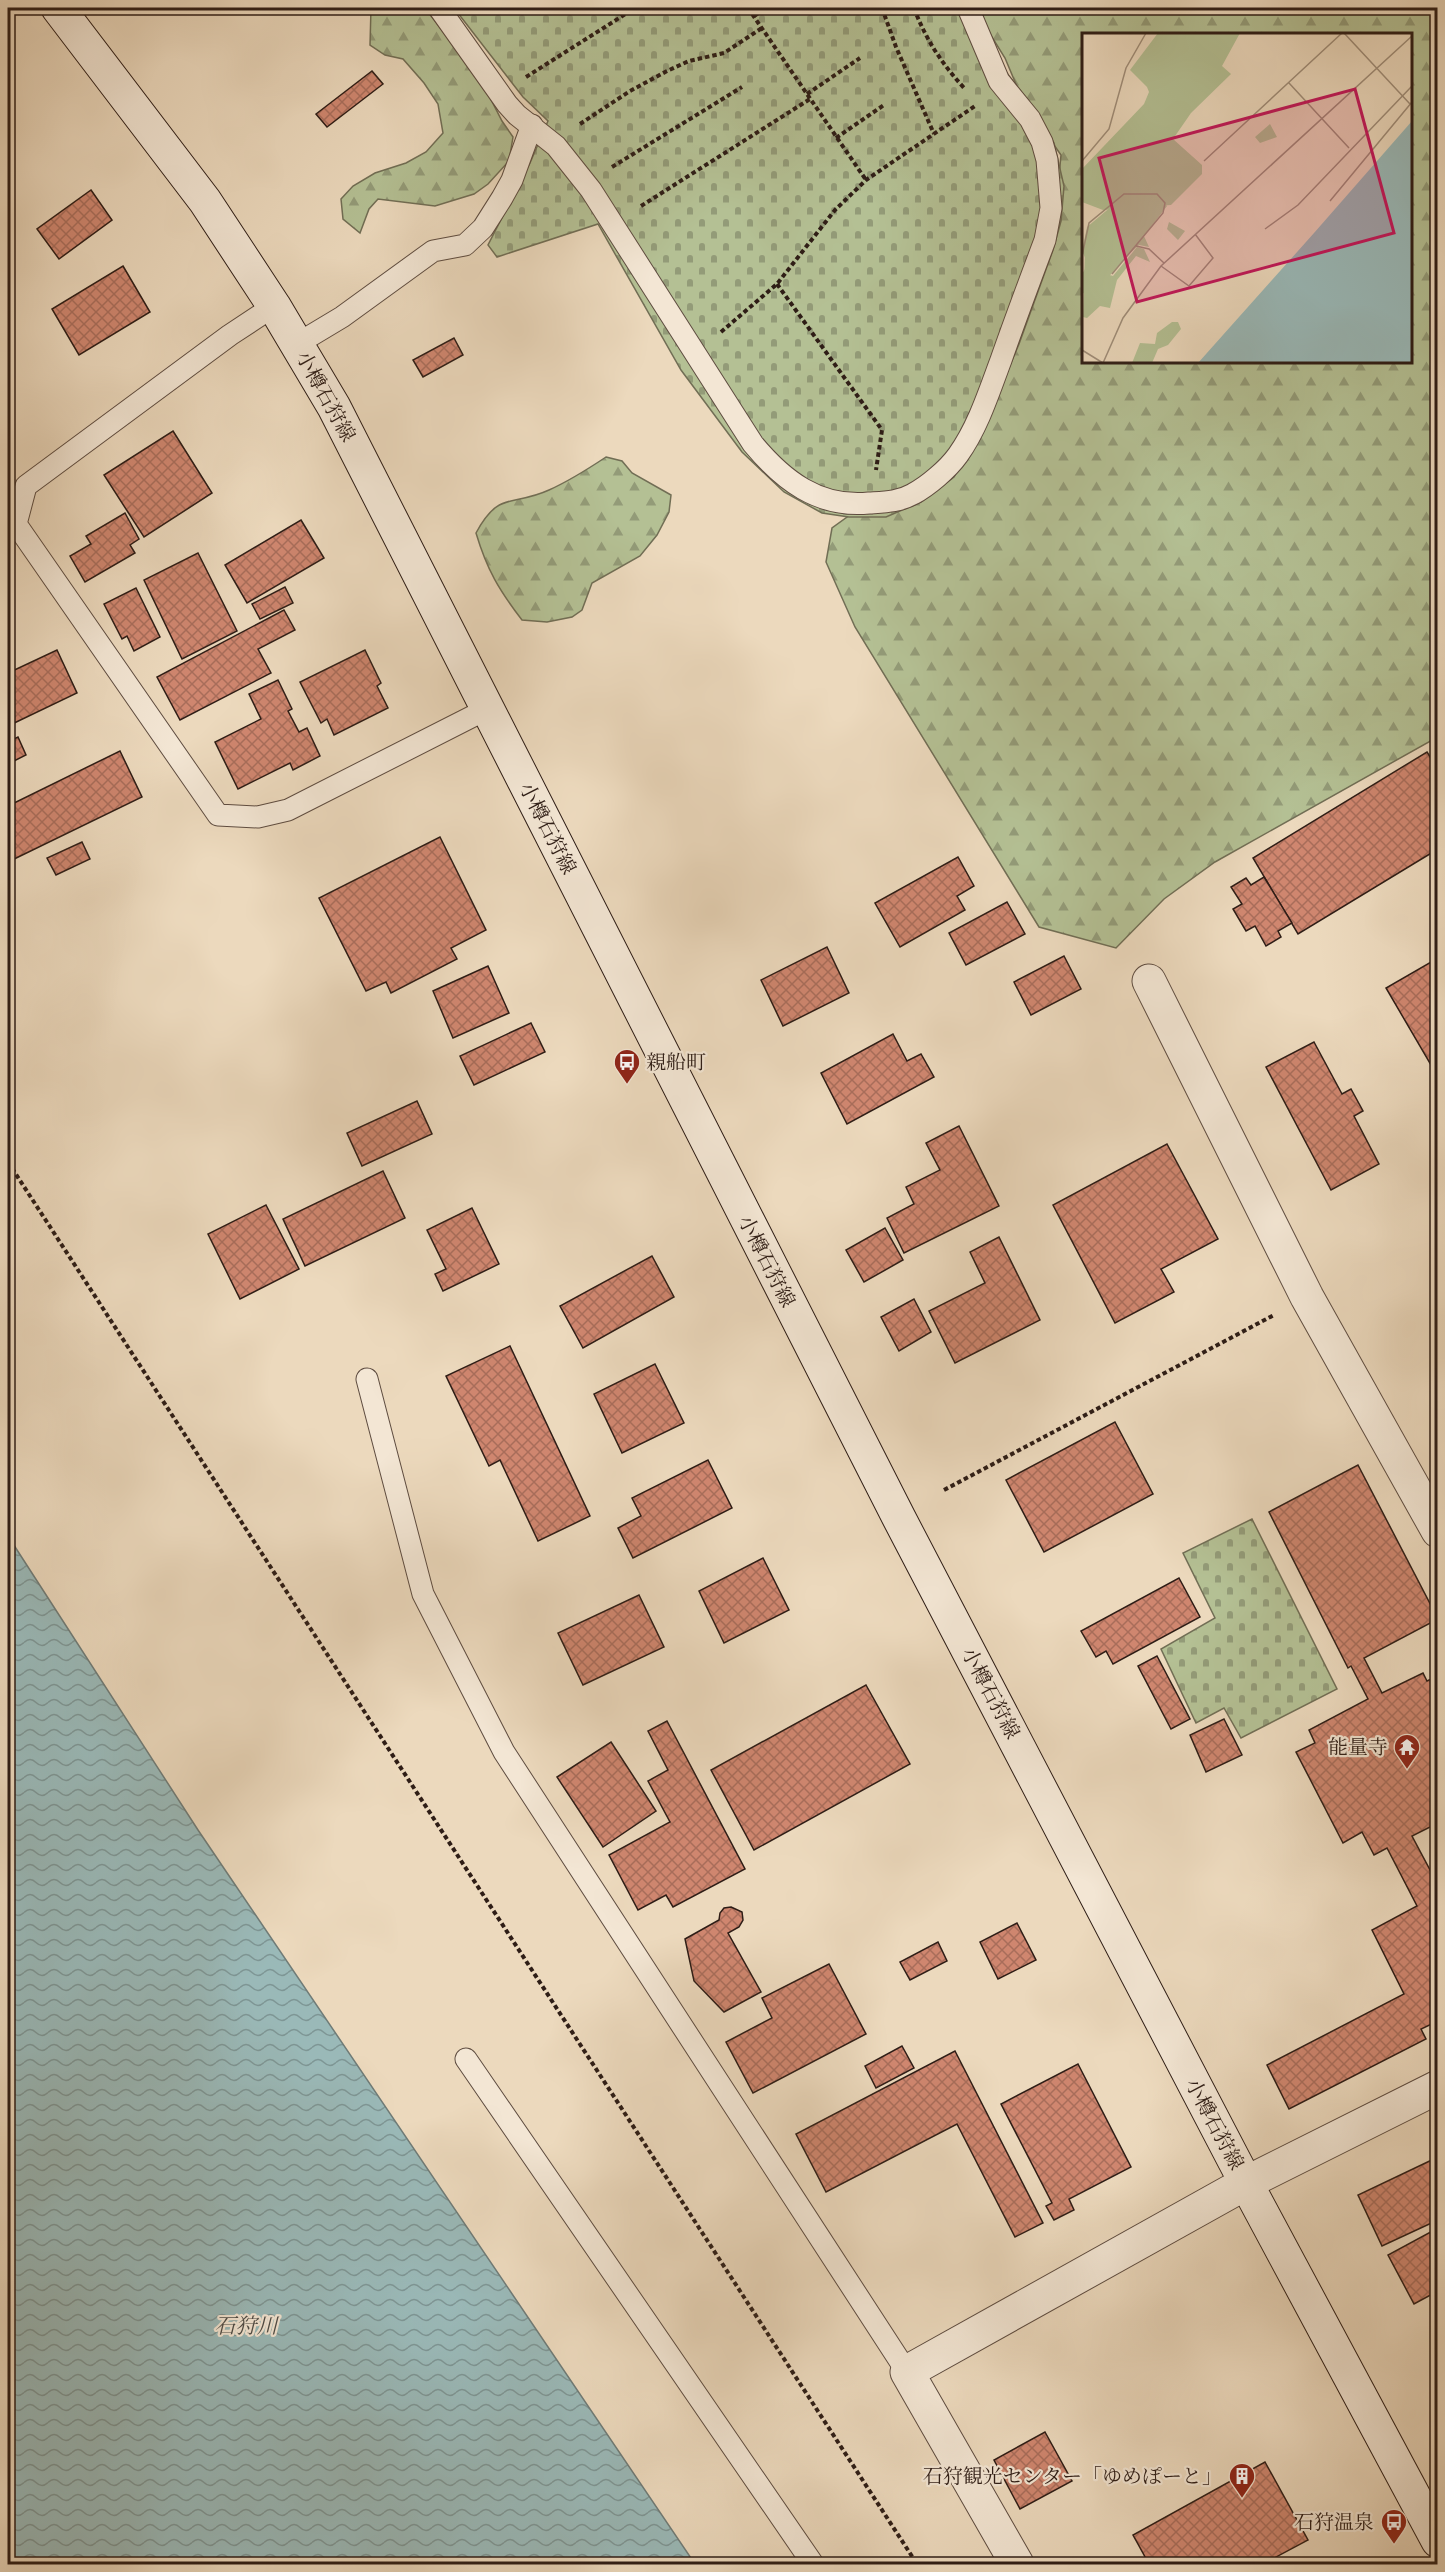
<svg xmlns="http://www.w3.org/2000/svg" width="1445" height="2572" font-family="'EB Garamond','Noto Serif JP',serif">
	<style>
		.forest { fill: url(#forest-firs); stroke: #716e55; stroke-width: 1.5; fill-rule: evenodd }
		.cemetery { fill: url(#cemetery-stones); stroke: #716e55; stroke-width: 1.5 }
		.water { fill: url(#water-waves); stroke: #6f7b77; stroke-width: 1.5 }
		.building { fill: url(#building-cross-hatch); stroke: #2e1d16; stroke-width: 1.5 }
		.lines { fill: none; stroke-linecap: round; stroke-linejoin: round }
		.lane-casing { stroke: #5e4c40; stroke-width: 23 }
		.street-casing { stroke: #5e4c40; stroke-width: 35 }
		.secondary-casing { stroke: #2e1d16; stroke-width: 35 }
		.path { stroke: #2e1d16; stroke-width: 4; stroke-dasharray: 4.5 3; stroke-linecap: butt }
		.lane { stroke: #f3e6d4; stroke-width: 21 }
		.street { stroke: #f3e6d4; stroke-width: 33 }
		.secondary { stroke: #f3e6d4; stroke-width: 33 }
		.labels { text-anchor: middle; stroke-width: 4.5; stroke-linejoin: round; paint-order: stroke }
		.street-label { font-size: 20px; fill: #2e1d16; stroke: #f3e6d4 }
		.poi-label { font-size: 20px; fill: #2e1d16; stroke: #f3e6d4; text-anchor: end }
		.water-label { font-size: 21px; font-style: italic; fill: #4e4c47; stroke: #f3e6d4 }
		.inset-road { fill: none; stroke: #a08e7a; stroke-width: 1.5 }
		.view { fill: #c2185b; fill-opacity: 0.15; stroke: #c2185b; stroke-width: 3 }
		.inset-edge { fill: none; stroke: #2e1d16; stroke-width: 3 }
	</style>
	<defs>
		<pattern id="forest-firs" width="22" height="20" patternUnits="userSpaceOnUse" patternTransform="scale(1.5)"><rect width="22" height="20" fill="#b4c094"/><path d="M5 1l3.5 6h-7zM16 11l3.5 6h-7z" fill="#939b78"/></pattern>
		<pattern id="cemetery-stones" width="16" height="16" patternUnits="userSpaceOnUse" patternTransform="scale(1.5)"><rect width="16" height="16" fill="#b4c094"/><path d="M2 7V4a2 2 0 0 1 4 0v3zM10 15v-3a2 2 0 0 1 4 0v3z" fill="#939b78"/></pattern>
		<pattern id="water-waves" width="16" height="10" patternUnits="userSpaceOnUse" patternTransform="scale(1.5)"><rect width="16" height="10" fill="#9ab9b8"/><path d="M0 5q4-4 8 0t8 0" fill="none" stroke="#7e9695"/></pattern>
		<pattern id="building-cross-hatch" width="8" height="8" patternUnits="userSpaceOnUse" patternTransform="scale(1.5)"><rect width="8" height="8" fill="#cf866f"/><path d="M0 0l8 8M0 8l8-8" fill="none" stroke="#a86d5a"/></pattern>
	</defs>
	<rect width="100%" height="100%" fill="#ecd9bd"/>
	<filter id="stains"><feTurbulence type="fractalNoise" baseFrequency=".00333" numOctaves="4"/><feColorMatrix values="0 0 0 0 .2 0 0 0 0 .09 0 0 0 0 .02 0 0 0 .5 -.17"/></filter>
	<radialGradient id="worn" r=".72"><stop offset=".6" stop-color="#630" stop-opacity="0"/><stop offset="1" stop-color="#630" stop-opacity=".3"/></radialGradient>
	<!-- forest -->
	<g class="forest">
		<polygon points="371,8 425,8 482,82 502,121 513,137 509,161 488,184 474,194 435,206 378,199 369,209 360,233 343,219 341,199 353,186 375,173 406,163 426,152 443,133 438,104 424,83 403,59 385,55 370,45"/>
		<path d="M974 8H1437V744L1434 739 1215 862 1164 899 1116 948 1039 927 855 627 826 562 832 528 854 512 1055 219 1061 155 1023 101 1005 58ZM1084 34H1410V362H1084Z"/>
		<path d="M606 457 622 461 632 473 671 495 669 512 657 535 640 556 592 583 582 610 572 617 547 622 522 620C499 590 487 570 476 533 499 490 512 507 549 490 569 481 588 469 606 457Z"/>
	</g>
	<!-- cemetery -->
	<g class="cemetery">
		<polygon points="454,8 976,8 1003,68 1037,112 1054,143 1064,186 1061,221 1053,250 1019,344 985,424 954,477 921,502 886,517 849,517 822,513 784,492 742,452 681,370 598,224 497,257 488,245 530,163 548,121 523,97"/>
		<polygon points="1252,1519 1337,1689 1241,1738 1224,1708 1196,1723 1161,1649 1215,1618 1183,1553"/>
	</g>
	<!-- water -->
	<polygon class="water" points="8,1536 198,1830 695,2564 8,2564"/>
	<!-- building -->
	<g class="building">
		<polygon points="372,71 383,84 327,127 316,114"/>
		<polygon points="91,190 112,220 59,259 37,229"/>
		<polygon points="123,266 150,312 79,355 52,309"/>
		<polygon points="454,338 463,355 423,377 413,360"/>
		<polygon points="173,431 212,493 144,537 104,475"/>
		<polygon points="125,513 139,539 130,545 135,553 85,582 70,556 91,544 86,536"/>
		<polygon points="301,520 324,558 247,603 225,565"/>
		<polygon points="198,553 237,631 182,659 144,580"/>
		<polygon points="285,587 293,603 260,619 252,604"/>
		<polygon points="136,588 160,637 134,651 127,636 122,639 104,604"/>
		<polygon points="284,610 295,630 258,649 271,673 180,720 157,677"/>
		<polygon points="57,650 77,693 8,726 8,673"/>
		<polygon points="365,650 381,683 377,686 388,708 334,735 327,719 321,723 300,682"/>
		<polygon points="278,680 292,709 288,711 299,732 307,728 320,756 293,770 290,763 238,789 215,742 261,719 249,694"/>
		<polygon points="18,737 26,755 8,764 8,742"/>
		<polygon points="120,751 142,797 8,862 8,806"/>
		<polygon points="1427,752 1438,769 1438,849 1298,934 1253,858"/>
		<polygon points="440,837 486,930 451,948 457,959 391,993 386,982 366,991 319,898"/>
		<polygon points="82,842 90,859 56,875 47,858"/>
		<polygon points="958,857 974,886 957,896 965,910 900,947 875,903"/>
		<polygon points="1264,877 1292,923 1278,931 1281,937 1266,946 1255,926 1246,931 1233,909 1242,904 1231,887 1246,878 1251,885"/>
		<polygon points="1007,902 1025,934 966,965 949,933"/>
		<polygon points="827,947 849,993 783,1026 761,980"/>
		<polygon points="1064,956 1081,989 1031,1015 1014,982"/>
		<polygon points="1438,958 1438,1077 1386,988"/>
		<polygon points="488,966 509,1013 453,1038 433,991"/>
		<polygon points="531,1023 545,1052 474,1085 460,1056"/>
		<polygon points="893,1034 907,1061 921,1054 934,1077 847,1124 821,1073"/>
		<polygon points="1314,1042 1342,1094 1351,1089 1363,1111 1354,1116 1379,1164 1331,1190 1266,1067"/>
		<polygon points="417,1101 432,1134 362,1166 347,1133"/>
		<polygon points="959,1126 999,1206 904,1253 887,1218 914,1204 906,1187 940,1170 926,1143"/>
		<polygon points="1167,1144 1218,1239 1161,1269 1174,1292 1115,1323 1053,1205"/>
		<polygon points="383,1171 405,1218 305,1266 283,1219"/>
		<polygon points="266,1205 299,1269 240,1299 208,1234"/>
		<polygon points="472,1208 499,1264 443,1291 435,1274 446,1269 427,1230"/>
		<polygon points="885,1228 903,1260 864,1282 846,1250"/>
		<polygon points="999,1237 1040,1320 955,1363 929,1311 985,1283 970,1252"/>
		<polygon points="652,1256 674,1297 583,1348 560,1306"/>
		<polygon points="914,1299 931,1332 899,1351 881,1317"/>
		<polygon points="510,1346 590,1516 538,1541 500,1460 489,1466 446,1376"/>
		<polygon points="655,1364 684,1423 622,1453 594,1394"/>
		<polygon points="1115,1422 1153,1494 1044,1552 1006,1480"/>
		<polygon points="708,1460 732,1508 633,1558 618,1528 641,1516 632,1498"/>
		<polygon points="1358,1465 1438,1619 1364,1658 1382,1693 1423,1673 1427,1681 1438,1676 1438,1823 1412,1836 1438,1885 1438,2021 1421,2029 1426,2039 1289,2109 1267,2065 1404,1994 1372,1930 1417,1906 1387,1848 1374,1855 1362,1832 1343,1843 1296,1752 1315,1743 1309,1730 1368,1699 1351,1666 1348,1668 1269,1512"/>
		<polygon points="763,1558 789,1610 724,1643 699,1591"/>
		<polygon points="1179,1578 1200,1617 1113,1664 1106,1651 1096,1657 1081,1631"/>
		<polygon points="639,1595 664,1647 583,1685 558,1633"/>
		<polygon points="1157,1656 1190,1719 1171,1729 1138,1666"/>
		<polygon points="866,1685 910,1764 754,1850 711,1770"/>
		<polygon points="1224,1719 1242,1755 1206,1772 1190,1735"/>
		<polygon points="667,1721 745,1869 673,1907 666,1895 638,1910 609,1855 670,1822 648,1781 668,1770 648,1731"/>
		<polygon points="611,1742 656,1811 603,1847 557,1777"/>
		<polygon points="731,1907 742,1912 743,1920 739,1927 728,1933 761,1992 724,2012 694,1981 685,1939 719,1920 720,1913 724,1908"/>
		<polygon points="1017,1923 1036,1960 998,1979 980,1942"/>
		<polygon points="938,1942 947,1961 910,1980 900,1962"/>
		<polygon points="829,1964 866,2034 753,2093 726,2042 772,2018 762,1998"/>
		<polygon points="902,2046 914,2068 876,2088 865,2066"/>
		<polygon points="955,2051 1043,2223 1015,2237 957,2124 826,2192 796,2134"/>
		<polygon points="1078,2064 1131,2167 1069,2199 1074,2210 1054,2220 1046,2206 1052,2203 1001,2104"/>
		<polygon points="1436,2158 1438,2220 1382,2246 1358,2195"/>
		<polygon points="1438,2228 1438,2291 1414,2304 1388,2255"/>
		<polygon points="1045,2432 1072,2481 1020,2509 994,2460"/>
		<polygon points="1265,2462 1308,2540 1263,2564 1149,2564 1133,2535"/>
	</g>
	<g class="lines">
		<!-- lane casing -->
		<g class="lane-casing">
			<g id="lane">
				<path d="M439 8 507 104 517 115 556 146 591 190 753 444C783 480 818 508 869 503 884 502 899 502 913 494 928 486 948 469 958 455 978 427 989 392 1001 360 1015 320 1030 280 1045 240L1051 208 1047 160 1042 142 1030 119 999 81 968 8"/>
				<polyline points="274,306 230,335 26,486 16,524 218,815 258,817 288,810 487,709"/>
				<polyline points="297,344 342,317 433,251 465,245 483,228 502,198 512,180 532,125"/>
				<polyline points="367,1379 423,1594 504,1752 907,2372"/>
				<polyline points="466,2059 813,2564"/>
			</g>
		</g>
		<!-- street casing -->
		<g class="street-casing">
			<g id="street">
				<polyline points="1149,981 1307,1297 1438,1531"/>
				<polyline points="1017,2564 907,2372 1246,2183 1438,2087"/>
			</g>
		</g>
		<!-- secondary casing -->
		<g class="secondary-casing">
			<polyline id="secondary" points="58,8 205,201 274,306 334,407 899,1518 1246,2183 1438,2541"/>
		</g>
		<!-- path -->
		<g class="path">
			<polyline points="748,8 866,180"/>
			<polyline points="882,8 896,47 934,134"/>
			<path d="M914 8C926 40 942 64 965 89"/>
			<polyline points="754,16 766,8"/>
			<polyline points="526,77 635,8"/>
			<polyline points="807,94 860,58"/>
			<polyline points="580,124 630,91 667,71 689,61 724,53 762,28"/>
			<polyline points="836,138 884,105"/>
			<polyline points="612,167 742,87"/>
			<polyline points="641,206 810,99"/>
			<polyline points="777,284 882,430 876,470"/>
			<polyline points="721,332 777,284 835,210 866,180 975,106"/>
			<polyline points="8,1162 917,2564"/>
			<polyline points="944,1490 1274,1315"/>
		</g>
		<!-- lane -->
		<use href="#lane" class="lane"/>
		<!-- street -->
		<use href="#street" class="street"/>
		<!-- secondary -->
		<use href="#secondary" class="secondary"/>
	</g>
	<!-- icons -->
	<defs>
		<g id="bus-pin" transform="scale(1.35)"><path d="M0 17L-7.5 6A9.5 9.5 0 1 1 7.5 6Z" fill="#8f2418" stroke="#f3e6d4"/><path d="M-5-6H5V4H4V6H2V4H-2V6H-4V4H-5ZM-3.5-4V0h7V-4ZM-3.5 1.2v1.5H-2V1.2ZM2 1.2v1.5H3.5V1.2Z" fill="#fff"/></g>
		<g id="temple-pin" transform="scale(1.35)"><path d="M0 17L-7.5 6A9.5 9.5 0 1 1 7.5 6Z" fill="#8f2418" stroke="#f3e6d4"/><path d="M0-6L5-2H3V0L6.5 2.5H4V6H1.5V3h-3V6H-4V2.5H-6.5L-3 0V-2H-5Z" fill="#fff"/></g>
		<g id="building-pin" transform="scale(1.35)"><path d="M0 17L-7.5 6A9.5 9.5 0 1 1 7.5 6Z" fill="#8f2418" stroke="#f3e6d4"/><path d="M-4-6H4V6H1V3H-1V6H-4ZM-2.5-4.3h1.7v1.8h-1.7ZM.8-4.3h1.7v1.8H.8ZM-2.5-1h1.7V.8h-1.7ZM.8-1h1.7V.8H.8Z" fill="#fff"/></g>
	</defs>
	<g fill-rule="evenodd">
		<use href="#bus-pin" x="627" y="1062"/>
		<use href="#temple-pin" x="1407" y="1747"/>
		<use href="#building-pin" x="1242" y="2476"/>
		<use href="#bus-pin" x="1394" y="2522"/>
	</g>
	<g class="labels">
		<!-- street labels -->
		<g class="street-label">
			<text transform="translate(326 396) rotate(61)" y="7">小樽石狩線</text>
			<text transform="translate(548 828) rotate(63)" y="7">小樽石狩線</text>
			<text transform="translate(767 1261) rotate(63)" y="7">小樽石狩線</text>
			<text transform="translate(991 1693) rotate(62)" y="7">小樽石狩線</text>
			<text transform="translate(1215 2124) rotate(62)" y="7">小樽石狩線</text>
		</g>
		<!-- poi labels -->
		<g class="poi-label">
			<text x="646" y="1069" text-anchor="start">親船町</text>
			<text x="1388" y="1754">能量寺</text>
			<text x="1222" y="2483">石狩観光センター「ゆめぽーと」</text>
			<text x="1374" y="2529">石狩温泉</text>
		</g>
		<!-- water labels -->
		<g class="water-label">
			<text x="246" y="2333">石狩川</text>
		</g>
	</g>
	<!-- overview -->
	<g transform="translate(1082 33)">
		<rect width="330" height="330" fill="#ecd9bd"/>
		<path d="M76 0H158L140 33 149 41 109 80 91 106 120 132V141L89 172 21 177 0 169V136L62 71 67 59 65 54 48 37ZM87 189 103 198 96 207 85 196ZM55 214 62 216 68 229 54 223 35 247 28 275 18 273 5 285 1 284 3 217 11 237 31 243ZM90 289H96L99 296 86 312 76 316 70 330H50L58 310 73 311 75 300Z" fill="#b4c094"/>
		<path d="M188 91 195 104 178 110 173 104ZM49 157 71 159 85 173 62 203 67 214 57 212 45 223 8 265 0 259V241L6 231 0 218 5 194Z" fill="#b4c094"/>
		<path d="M330 88V330H116L232 200Z" fill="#9ab9b8"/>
		<path class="inset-road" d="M262 0 328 71M207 50 267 115M0 128 27 96 44 35 64 0M122 128 260 0M248 168 330 69M183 196 216 172 330 53M54 213 67 216 82 230M0 223 7 190 42 161H75L83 170 81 180 30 241M79 233 107 253 131 225 113 201M0 317 21 330M21 330 41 285 79 233 330 3"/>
		<path class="view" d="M273 56 312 200 55 269 17 125Z"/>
		<rect width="330" height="330" class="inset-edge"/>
	</g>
	<!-- margin -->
	<rect width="1445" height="2572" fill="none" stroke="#ecd9bd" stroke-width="30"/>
	<rect x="9" y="9" width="1427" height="2554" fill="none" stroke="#2e1d16" stroke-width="3"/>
	<rect x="15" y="15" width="1415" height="2542" fill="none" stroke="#2e1d16" stroke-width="1.5"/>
	<rect width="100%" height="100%" filter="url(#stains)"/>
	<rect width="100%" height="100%" fill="url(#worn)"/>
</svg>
